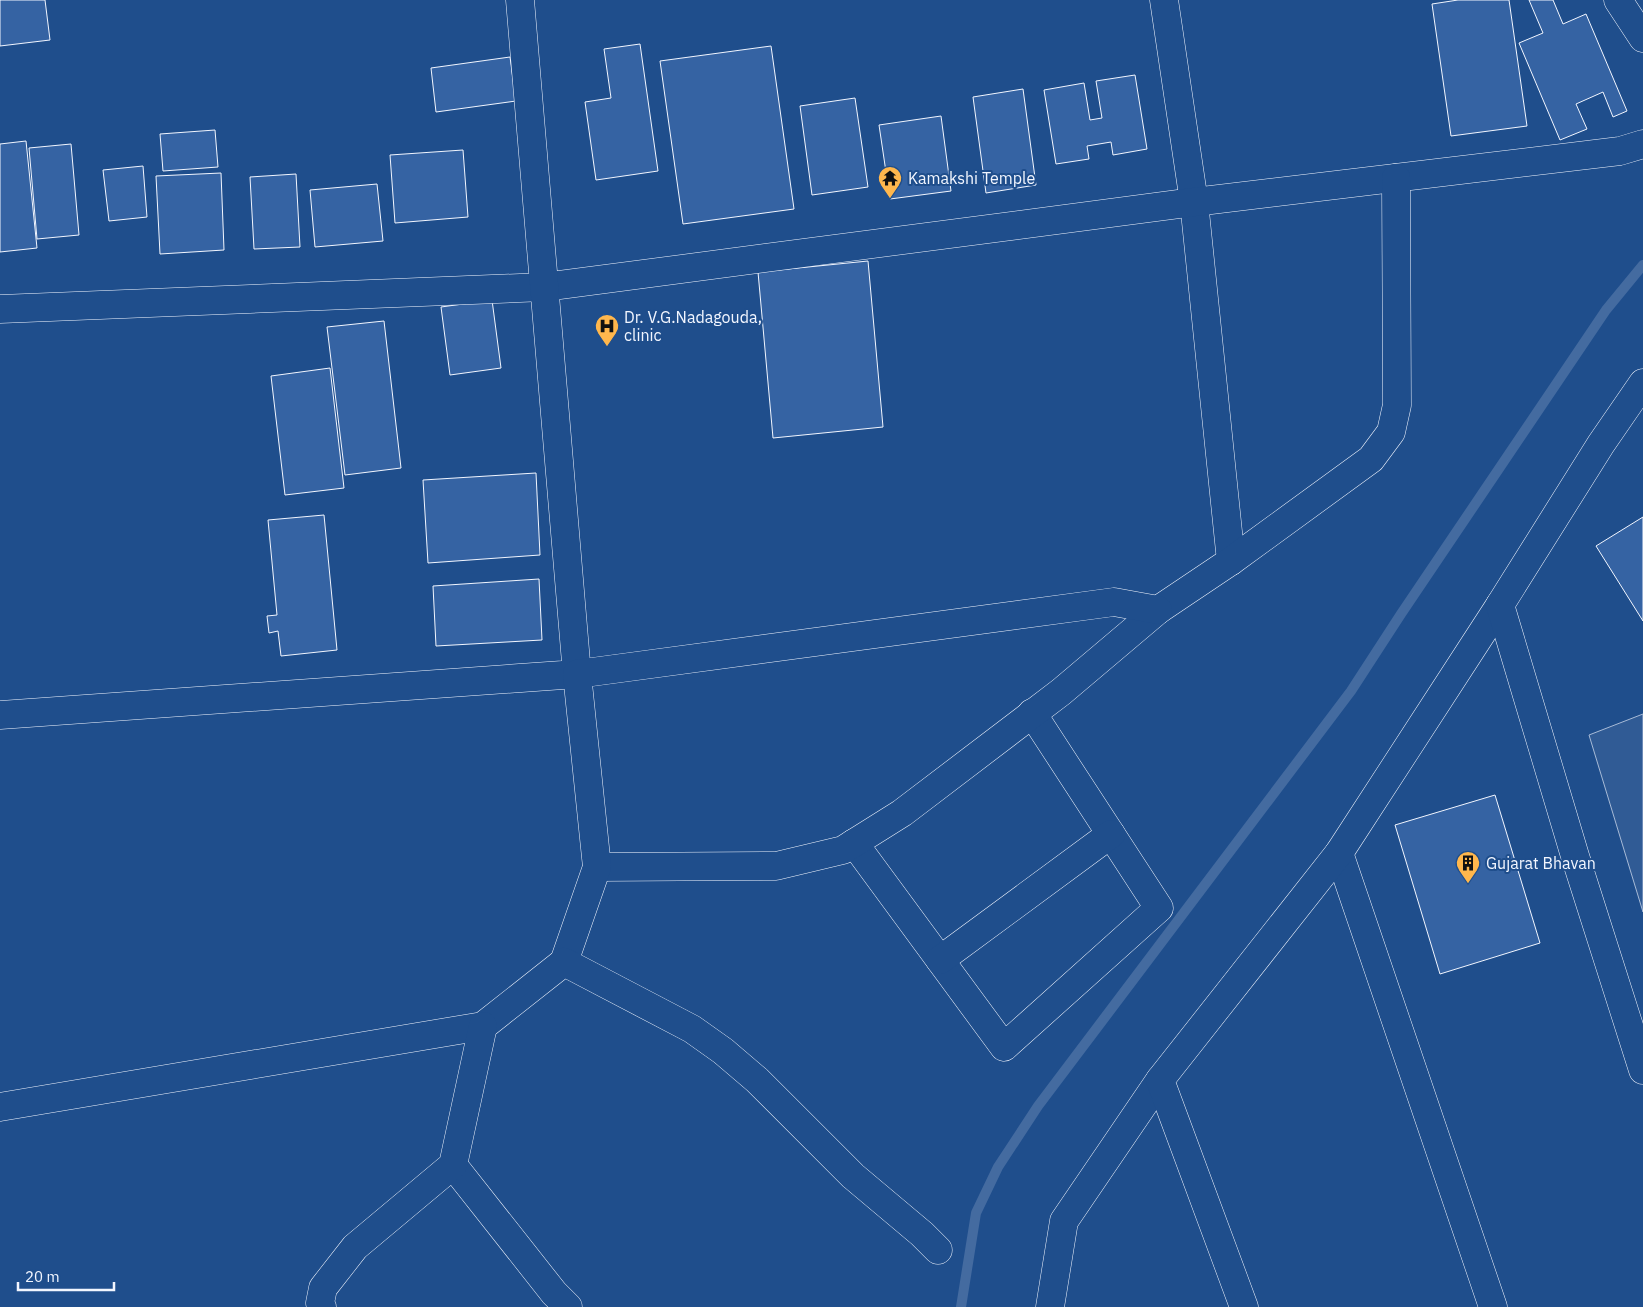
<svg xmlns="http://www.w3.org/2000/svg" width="1643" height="1307" font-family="'IBM Plex Sans',sans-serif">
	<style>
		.built { fill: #305b95; stroke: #a8bbd7 }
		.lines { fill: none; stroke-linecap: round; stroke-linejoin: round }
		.stream { stroke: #446ba0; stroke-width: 10 }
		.building { fill: #3563a3; stroke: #f2f6ff }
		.street-casing { stroke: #f2f6ff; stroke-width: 29 }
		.secondary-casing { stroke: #f2f6ff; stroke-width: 29 }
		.street { stroke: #1f4e8c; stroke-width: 28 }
		.secondary { stroke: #1f4e8c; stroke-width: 28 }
		.labels { text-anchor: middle; stroke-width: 4; stroke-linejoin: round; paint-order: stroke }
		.poi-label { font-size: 16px; fill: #f2f6ff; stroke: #1f4e8c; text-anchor: start }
	</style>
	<rect width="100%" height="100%" fill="#1f4e8c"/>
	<!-- built -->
	<polygon class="built" points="1643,714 1643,912 1589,735"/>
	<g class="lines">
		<!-- stream -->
		<polyline class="stream" points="961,1307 976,1213 998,1167 1038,1106 1351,691 1401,614 1606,310 1643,265"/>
	</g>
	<!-- building -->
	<g class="building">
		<polygon points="0,0 45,0 50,40 0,46"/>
		<polygon points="1458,0 1509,0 1527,126 1451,136 1432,4"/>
		<polygon points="1529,0 1553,0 1563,24 1586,14 1627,111 1613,117 1603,92 1576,104 1587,129 1560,140 1519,43 1543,33"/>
		<polygon points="640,44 658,171 596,180 585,102 611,98 604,49"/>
		<polygon points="771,46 794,209 683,224 660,61"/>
		<polygon points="510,57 516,101 436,112 431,68"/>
		<polygon points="1135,75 1147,149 1113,155 1111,142 1087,146 1089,159 1056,164 1044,90 1084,83 1090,120 1102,118 1096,81"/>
		<polygon points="1023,89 1036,185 986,193 973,97"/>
		<polygon points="855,98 868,187 812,195 800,106"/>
		<polygon points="941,116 951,191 890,199 879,125"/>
		<polygon points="215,130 218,167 163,171 160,134"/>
		<polygon points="26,141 37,248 0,252 0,144"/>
		<polygon points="71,144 79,235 37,239 29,148"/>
		<polygon points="463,150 468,217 395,223 390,155"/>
		<polygon points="143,166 147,217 109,221 103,170"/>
		<polygon points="221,173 224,250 160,254 156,176"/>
		<polygon points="296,174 300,247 254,249 250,177"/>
		<polygon points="377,184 383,241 315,247 310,190"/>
		<polygon points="868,261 883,427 773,438 758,272"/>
		<polygon points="492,300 501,368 450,375 441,307"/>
		<polygon points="384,321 401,468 345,475 327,327"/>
		<polygon points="330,368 344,488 285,495 271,376"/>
		<polygon points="536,473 540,555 428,563 423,480"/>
		<polygon points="324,515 337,650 281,656 278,631 269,633 267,616 277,615 268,520"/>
		<polygon points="1643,517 1643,621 1596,546"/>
		<polygon points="539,579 542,640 436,646 433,586"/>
		<polygon points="1495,795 1540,943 1440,974 1395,825"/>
	</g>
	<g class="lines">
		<!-- street casing -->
		<g class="street-casing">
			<g id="street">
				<polyline points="1164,0 1194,202 1231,561"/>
				<polyline points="0,309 544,287 1194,202 1620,151 1643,144"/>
				<polyline points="0,715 577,674 520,0"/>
				<polyline points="854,843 1004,1047 1159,908 1032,713"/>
				<polyline points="1339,853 1493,1307"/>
				<polyline points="597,867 776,866 843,850 902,813 1061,692 1158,610 1231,561 1371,459 1391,432 1397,405 1396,178"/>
				<polyline points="940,960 1111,834"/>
				<polyline points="564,962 597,867 577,674 1114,602 1158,610"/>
				<polyline points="0,1107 483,1026 564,962 692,1029 723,1051 757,1080 853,1176 922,1234 938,1250"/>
				<polyline points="453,1165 554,1293 568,1307"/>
				<polyline points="322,1307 320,1303 323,1288 355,1247 453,1165 483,1026"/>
				<polyline points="1050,1307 1064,1221 1160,1080"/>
				<polyline points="1244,1307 1160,1080 1339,853 1500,605"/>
			</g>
		</g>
		<!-- secondary casing -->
		<g class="secondary-casing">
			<g id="secondary">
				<polyline points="1618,0 1643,38"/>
				<polyline points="1643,383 1601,444 1500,605 1575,856 1643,1070"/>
			</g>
		</g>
		<!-- street -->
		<use href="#street" class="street"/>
		<!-- secondary -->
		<use href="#secondary" class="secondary"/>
	</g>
	<!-- icons -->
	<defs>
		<g id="temple-pin" transform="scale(1.25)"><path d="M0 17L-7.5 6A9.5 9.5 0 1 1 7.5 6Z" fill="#ffb74d" stroke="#1f4e8c"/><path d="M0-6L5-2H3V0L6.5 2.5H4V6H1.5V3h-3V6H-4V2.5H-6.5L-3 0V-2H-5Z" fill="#111"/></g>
		<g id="hospital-pin" transform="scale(1.25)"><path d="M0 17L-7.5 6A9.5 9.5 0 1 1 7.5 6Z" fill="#ffb74d" stroke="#1f4e8c"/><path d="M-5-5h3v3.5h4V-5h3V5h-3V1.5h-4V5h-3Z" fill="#111"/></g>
		<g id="building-pin" transform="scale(1.25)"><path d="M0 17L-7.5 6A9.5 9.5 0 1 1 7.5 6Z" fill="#ffb74d" stroke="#1f4e8c"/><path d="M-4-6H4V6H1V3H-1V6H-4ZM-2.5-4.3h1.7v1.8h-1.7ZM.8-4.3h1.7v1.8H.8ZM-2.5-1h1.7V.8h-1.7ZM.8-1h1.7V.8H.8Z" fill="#111"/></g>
	</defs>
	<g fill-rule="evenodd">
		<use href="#temple-pin" x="890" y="178"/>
		<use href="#hospital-pin" x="607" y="326"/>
		<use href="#building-pin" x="1468" y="863"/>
	</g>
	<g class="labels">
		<!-- poi labels -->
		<g class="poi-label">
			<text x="908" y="184">Kamakshi Temple</text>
			<text x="624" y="323">Dr. V.G.Nadagouda,<tspan x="624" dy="18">clinic</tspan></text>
			<text x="1486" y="869">Gujarat Bhavan</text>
		</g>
	</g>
	<!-- scale -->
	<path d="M18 1282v8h96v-8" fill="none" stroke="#f2f6ff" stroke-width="2.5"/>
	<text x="25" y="1282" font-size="15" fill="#f2f6ff" stroke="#1f4e8c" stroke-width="4" paint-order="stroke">20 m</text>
</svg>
